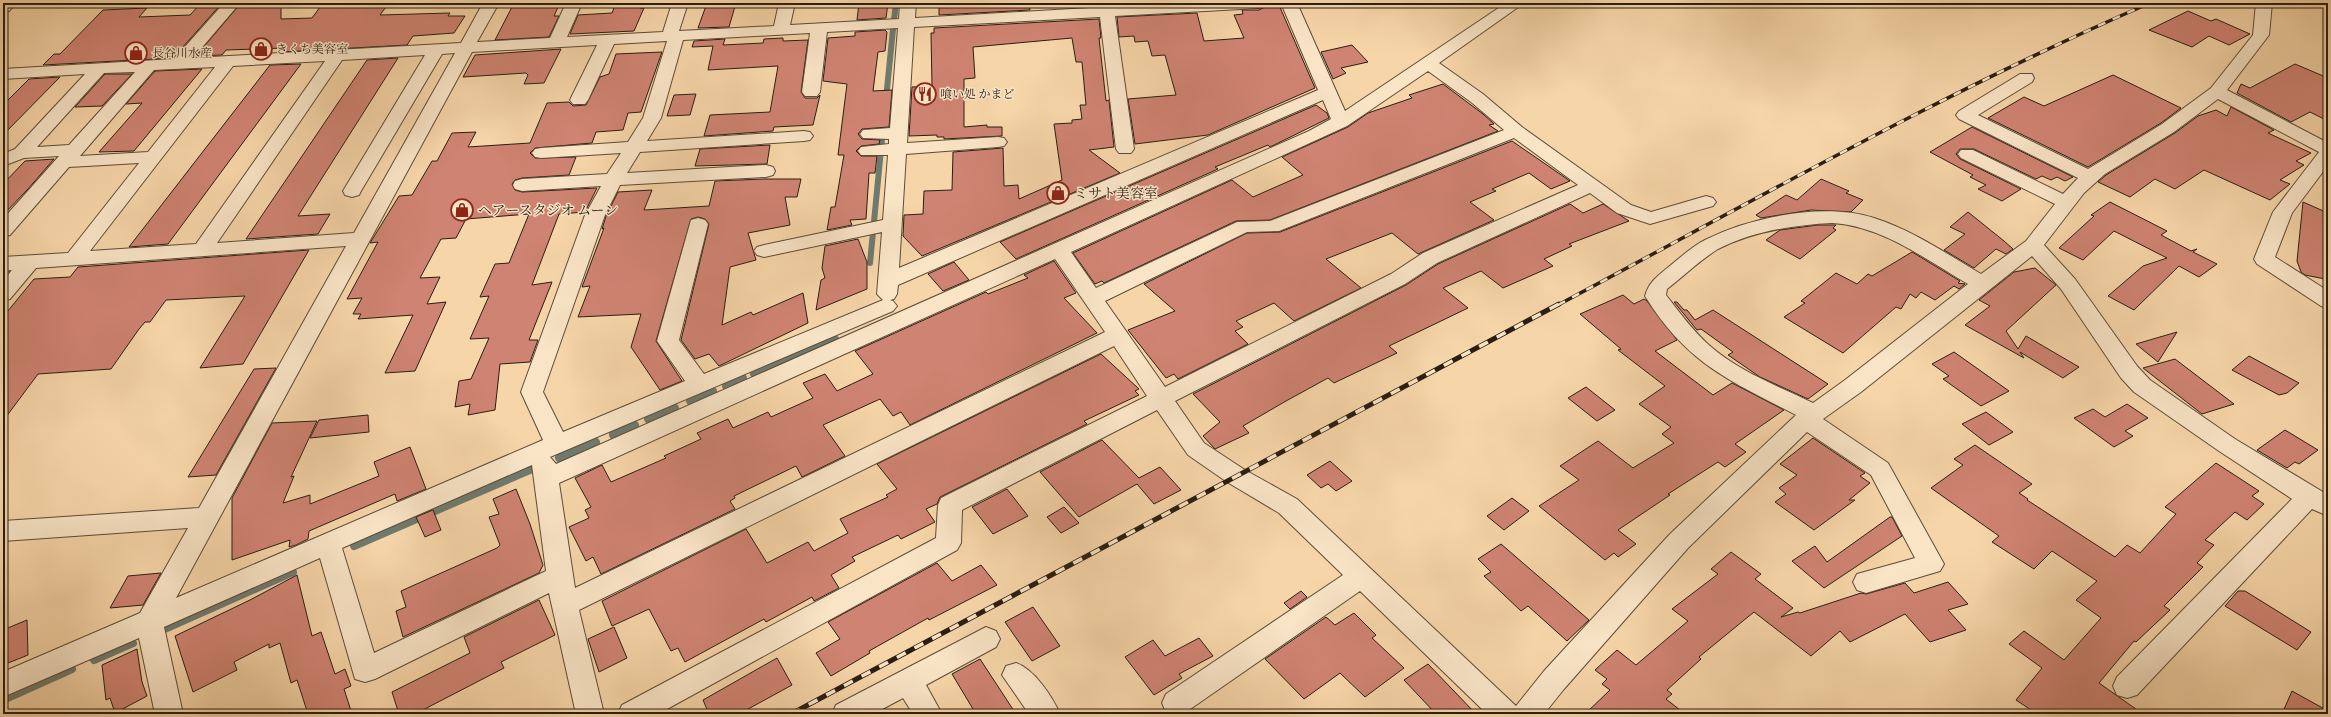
<svg xmlns="http://www.w3.org/2000/svg" width="2331" height="717" font-family="'EB Garamond','Noto Serif JP',serif">
	<style>
		.lines { fill: none; stroke-linecap: round; stroke-linejoin: round }
		.stream-far1 { stroke: #6f7a6e; stroke-width: 6 }
		.stream { stroke: #6f7a6e; stroke-width: 8 }
		.building { fill: #cf8372; stroke: #291e12 }
		.minor-casing { stroke: #5c4c38; stroke-width: 2 }
		.minor { fill: #f9e4c6; fill-rule: evenodd }
		.rail-far1-casing { stroke: #291e12; stroke-width: 3.5 }
		.rail-casing { stroke: #291e12; stroke-width: 5 }
		.rail-far1 { stroke: #f9e4c6; stroke-width: 2.5; stroke-dasharray: 8; stroke-linecap: butt }
		.rail { stroke: #f9e4c6; stroke-width: 3.5; stroke-dasharray: 10; stroke-linecap: butt }
		.labels { text-anchor: middle; stroke-width: 3; stroke-linejoin: round; paint-order: stroke }
		.far-poi-label { font-size: 12px; fill: #291e12; stroke: #f9e4c6; text-anchor: start }
		.poi-label { font-size: 14px; fill: #291e12; stroke: #f9e4c6; text-anchor: start }
	</style>
	<rect width="100%" height="100%" fill="#f6d5a8"/>
	<filter id="stains"><feTurbulence type="fractalNoise" baseFrequency=".005" numOctaves="4"/><feColorMatrix values="0 0 0 0 .2 0 0 0 0 .09 0 0 0 0 .02 0 0 0 .5 -.17"/></filter>
	<radialGradient id="worn" r=".72"><stop offset=".6" stop-color="#630" stop-opacity="0"/><stop offset="1" stop-color="#630" stop-opacity=".3"/></radialGradient>
	<g class="lines">
		<!-- stream-far1 -->
		<g class="stream-far1">
			<polyline points="894,20 896,3"/>
			<polyline points="886,99 893,29"/>
			<polyline points="870,263 883,129"/>
		</g>
		<!-- stream -->
		<g class="stream">
			<polyline points="754,374 835,339"/>
			<polyline points="726,386 743,378"/>
			<polyline points="690,401 713,391"/>
			<polyline points="648,419 675,408"/>
			<polyline points="613,435 635,425"/>
			<polyline points="559,458 596,442"/>
			<polyline points="354,546 532,469"/>
			<polyline points="160,631 293,572"/>
			<polyline points="94,660 133,643"/>
			<polyline points="3,700 72,669"/>
		</g>
	</g>
	<!-- building -->
	<g class="building">
		<polygon points="201,3 222,3 173,58 43,65 54,54 60,54 103,10 147,8 139,17 190,15"/>
		<polygon points="241,3 281,3 281,19 312,18 323,3 389,3 380,15 450,13 448,16 465,16 454,33 413,36 407,45 281,52 284,48 226,50 222,55 196,56"/>
		<polygon points="514,3 560,3 554,16 559,16 549,37 495,40"/>
		<polygon points="616,3 642,3 640,8 644,8 634,31 570,34 578,15 612,13"/>
		<polygon points="707,3 736,3 729,27 698,28"/>
		<polygon points="859,3 888,3 886,18 857,20"/>
		<polygon points="939,3 1029,3 1030,10 939,15"/>
		<polygon points="1279,5 1315,88 1208,135 1135,144 1128,99 1176,95 1165,55 1152,56 1148,41 1135,42 1134,36 1119,37 1117,17 1197,13 1204,41 1244,38 1234,15 1243,14 1242,10 1259,10 1267,6"/>
		<polygon points="2188,11 2211,21 2216,19 2250,34 2229,45 2209,36 2192,47 2149,30"/>
		<polygon points="1099,19 1101,38 1099,38 1106,101 1109,100 1114,147 1089,150 1120,173 922,256 903,236 904,215 923,214 924,191 952,190 953,152 1003,148 1004,186 1018,185 1019,199 1062,180 1054,124 1072,123 1072,120 1082,119 1080,105 1086,105 1082,62 1076,62 1072,38 973,47 975,78 964,79 964,127 987,125 987,127 1002,127 1002,136 944,139 944,137 937,137 937,135 909,136 912,87 932,86 931,33 934,33 934,28"/>
		<polygon points="885,30 887,32 885,51 878,52 873,91 892,90 889,127 862,129 858,134 862,139 880,140 879,144 861,146 856,151 861,156 877,156 875,173 869,173 866,219 850,220 852,225 827,230 831,207 835,207 844,155 838,155 847,84 823,81 828,38 855,36 855,32"/>
		<polygon points="783,38 783,41 808,40 801,92 805,98 817,98 820,95 813,125 774,127 773,131 704,136 710,115 770,112 778,66 708,70 713,46 692,47 694,41 725,39 723,45 763,43 764,39"/>
		<polygon points="1352,45 1368,62 1341,68 1346,73 1333,79 1321,52"/>
		<polygon points="561,49 544,83 524,84 528,75 526,73 463,77 475,55"/>
		<polygon points="662,52 641,112 628,113 623,130 596,132 592,143 535,148 530,153 535,158 576,157 569,175 522,178 515,180 512,184 515,190 522,192 597,188 585,212 559,214 532,285 552,282 529,340 538,340 530,362 500,364 495,410 468,415 470,404 455,407 459,381 471,379 489,338 470,339 489,296 480,297 495,264 509,263 529,214 466,219 456,238 441,239 420,278 440,277 427,304 446,302 415,371 385,373 413,315 358,319 361,314 353,314 362,298 347,299 378,242 370,243 399,196 412,195 432,161 437,161 452,133 476,132 468,147 530,143 547,103 569,102 573,106 586,105 600,77 609,74 616,54"/>
		<polygon points="398,58 298,216 330,214 318,234 246,239 367,60"/>
		<polygon points="301,64 168,244 129,247 270,65"/>
		<polygon points="2295,64 2328,78 2328,121 2310,112 2291,122 2237,93 2241,84 2250,88"/>
		<polygon points="202,69 134,151 99,152 142,103 126,104 155,71"/>
		<polygon points="105,74 132,74 102,106 75,107"/>
		<polygon points="2113,75 2181,108 2161,123 2088,167 1988,118 2024,97 2044,106"/>
		<polygon points="60,77 3,135 3,105 29,79"/>
		<polygon points="1443,84 1483,114 1494,124 1489,125 1498,131 1270,220 1236,221 1104,283 1102,281 1095,284 1073,253 1232,180 1253,197 1303,175 1282,157 1348,127 1368,113 1412,98 1409,95"/>
		<polygon points="696,94 690,115 667,116 674,95"/>
		<polygon points="1316,105 1327,113 1329,118 1270,147 1268,145 1215,167 1218,169 1016,259 1000,242"/>
		<polygon points="2231,107 2274,130 2268,133 2311,153 2296,161 2304,165 2280,180 2290,184 2270,200 2204,170 2175,189 2155,179 2130,197 2098,182 2106,175 2175,133 2198,116 2216,110 2227,116"/>
		<polygon points="1972,127 2073,177 2065,181 2057,177 2051,180 2042,176 2036,179 1974,149 1960,149 1956,154 1960,159 2021,189 2002,201 1978,189 1986,185 1970,177 1973,175 1930,152"/>
		<polygon points="1512,141 1570,181 1551,189 1529,173 1492,189 1496,191 1470,202 1494,220 1418,254 1392,233 1326,259 1361,288 1294,321 1274,303 1236,321 1243,327 1235,331 1248,344 1178,379 1174,374 1166,378 1128,330 1175,311 1144,284 1247,233 1280,232"/>
		<polygon points="770,145 767,164 695,166 700,149"/>
		<polygon points="54,159 27,190 3,215 3,184 25,161"/>
		<polygon points="764,179 801,179 797,197 785,197 790,225 748,233 756,260 730,267 722,325 751,312 753,315 803,293 808,323 719,366 709,354 695,359 681,340 709,224 705,219 698,217 691,219 656,341 682,381 660,390 631,347 641,314 578,317 590,286 582,287 604,228 602,229 606,216 618,192 652,190 644,210 709,206 715,181"/>
		<polygon points="1821,179 1849,191 1846,193 1863,200 1851,212 1811,210 1761,218 1756,215 1786,195 1797,200"/>
		<polygon points="2110,202 2167,231 2161,235 2191,251 2197,249 2193,252 2217,264 2199,277 2179,266 2134,310 2108,296 2143,266 2167,258 2114,231 2083,260 2059,248 2094,216 2091,215"/>
		<polygon points="2303,202 2328,213 2325,279 2305,275 2301,272 2297,261"/>
		<polygon points="1570,204 1583,213 1603,204 1629,221 1569,244 1572,246 1544,259 1553,266 1503,288 1481,271 1443,288 1468,308 1389,346 1397,353 1334,383 1328,378 1286,401 1243,426 1249,433 1215,449 1203,436 1220,422 1193,394 1406,285 1438,264"/>
		<polygon points="1968,212 2004,241 2013,249 2006,254 1996,249 1974,268 1944,250 1965,234 1950,227"/>
		<polygon points="1818,225 1836,225 1833,228 1836,230 1800,259 1766,240 1780,230"/>
		<polygon points="858,239 867,262 867,289 816,310 821,280 825,278 822,268 825,246"/>
		<polygon points="309,250 243,364 200,368 245,296 166,300 150,322 145,322 139,329 111,369 38,374 3,421 3,317 34,279 70,277 78,267"/>
		<polygon points="1912,252 1960,281 1958,283 1965,284 1959,289 1954,286 1935,300 1921,292 1916,298 1910,294 1901,309 1896,307 1843,353 1784,317 1805,303 1801,301 1836,273 1857,284 1868,274 1872,276"/>
		<polygon points="1054,261 1076,293 1064,298 1097,333 910,425 901,412 893,416 880,399 823,425 845,456 802,477 796,466 734,496 735,498 730,501 735,509 601,574 593,557 586,561 569,527 589,518 585,510 591,507 575,478 602,465 611,482 666,458 664,456 701,439 697,433 728,419 733,428 768,412 771,417 813,398 803,383 825,374 837,391 873,374 855,351 986,292 988,294 1028,278 1024,275"/>
		<polygon points="954,262 969,280 943,291 928,274"/>
		<polygon points="2035,268 2056,285 2006,331 2018,349 2026,336 2079,367 2063,378 2020,352 2024,358 1965,325 1990,306 1979,300 2014,272"/>
		<polygon points="1623,295 1634,304 1644,299 1647,301 1677,340 1655,351 1713,395 1732,383 1784,410 1735,444 1746,452 1725,467 1718,462 1668,494 1670,495 1618,530 1636,544 1618,557 1614,553 1605,560 1539,506 1579,480 1560,466 1598,441 1633,468 1674,443 1662,434 1671,427 1639,404 1665,386 1618,350 1621,349 1580,314"/>
		<polygon points="1674,302 1677,302 1684,310 1687,310 1695,320 1713,310 1828,384 1808,399 1760,377 1728,355 1733,352 1701,329 1697,330"/>
		<polygon points="2177,332 2158,362 2136,344"/>
		<polygon points="1954,352 2009,391 1981,406 1943,379 1949,376 1932,364"/>
		<polygon points="1101,354 1139,389 1135,391 1139,395 1084,421 1087,424 940,497 937,504 926,509 935,522 901,539 898,535 852,557 855,561 831,575 839,588 814,601 812,597 766,622 764,619 685,662 678,648 671,651 649,609 612,626 602,601 746,529 767,563 808,542 814,551 848,533 840,519 888,497 886,495 897,489 877,464"/>
		<polygon points="2249,356 2299,383 2287,393 2279,395 2232,370"/>
		<polygon points="2175,359 2234,404 2202,414 2143,368"/>
		<polygon points="276,368 216,475 188,477 254,369"/>
		<polygon points="1586,387 1615,410 1597,421 1568,398"/>
		<polygon points="2127,404 2148,418 2125,431 2133,436 2114,447 2074,418 2093,409 2105,417"/>
		<polygon points="1986,412 2013,432 1989,445 1962,424"/>
		<polygon points="368,415 369,432 310,438 319,420"/>
		<polygon points="317,421 291,477 294,476 283,503 310,495 310,504 379,476 374,462 410,447 426,489 397,501 395,494 309,531 308,539 296,545 289,547 290,540 232,560 232,498 272,423"/>
		<polygon points="2285,430 2318,450 2299,464 2295,462 2287,468 2257,450"/>
		<polygon points="1813,438 1865,473 1860,476 1870,483 1849,500 1855,500 1814,530 1775,502 1786,494 1779,488 1797,475 1780,464"/>
		<polygon points="1102,440 1139,478 1160,467 1181,490 1154,504 1137,484 1079,517 1040,472"/>
		<polygon points="1975,445 2032,484 2019,493 2028,499 2027,500 2115,557 2127,545 2140,553 2176,514 2165,507 2216,463 2259,491 2252,496 2264,504 2247,520 2235,512 2205,540 2214,545 2197,563 2203,567 2164,606 2170,610 2136,642 2134,641 2099,683 2143,714 2037,714 2016,700 2042,668 2009,644 2024,631 2064,660 2101,618 2076,600 2097,581 2052,551 2034,569 1992,542 1999,536 1931,488 1963,465 1954,459"/>
		<polygon points="1330,461 1352,481 1336,491 1328,484 1321,488 1307,475"/>
		<polygon points="516,489 530,524 543,565 539,573 403,637 396,611 406,607 401,591 497,548 500,545 489,517 499,514 493,499"/>
		<polygon points="1007,489 1028,516 993,534 972,507"/>
		<polygon points="1512,498 1529,511 1504,530 1487,516"/>
		<polygon points="1064,507 1079,523 1061,533 1047,517"/>
		<polygon points="433,510 441,530 425,537 416,517"/>
		<polygon points="1890,517 1892,517 1902,536 1824,588 1792,561 1815,546 1827,562"/>
		<polygon points="1501,544 1589,620 1567,641 1528,606 1521,611 1484,576 1491,572 1478,559"/>
		<polygon points="1731,552 1761,574 1755,579 1793,608 1781,617 1798,612 1800,613 1861,593 1866,594 1905,583 1914,593 1948,582 1968,604 1948,610 1966,630 1930,642 1905,614 1850,642 1840,631 1811,656 1754,612 1699,657 1701,659 1667,690 1672,694 1666,699 1685,714 1585,714 1610,690 1602,684 1607,679 1595,670 1617,650 1636,665 1688,621 1672,609 1718,574 1711,569"/>
		<polygon points="937,563 952,581 981,565 997,585 929,620 928,618 869,651 870,653 831,676 816,653 840,639 828,622"/>
		<polygon points="161,573 143,605 110,608 128,576"/>
		<polygon points="297,575 312,636 321,632 335,674 345,669 351,686 344,689 352,714 308,714 297,680 291,683 280,643 269,648 269,644 234,662 237,670 193,692 175,636 250,600"/>
		<polygon points="1301,591 1307,597 1290,609 1284,603"/>
		<polygon points="2238,591 2245,591 2311,632 2297,650 2225,606"/>
		<polygon points="539,600 555,635 501,662 504,668 415,714 399,714 392,692 470,653 464,637"/>
		<polygon points="1033,607 1060,646 1032,661 1005,622"/>
		<polygon points="1354,613 1376,635 1372,638 1404,668 1365,697 1340,673 1304,699 1265,659 1326,617 1335,625"/>
		<polygon points="27,620 28,655 3,665 3,630"/>
		<polygon points="614,627 627,658 599,672 588,639"/>
		<polygon points="1199,638 1213,656 1179,674 1182,678 1154,695 1125,657 1153,640 1165,656"/>
		<polygon points="137,649 142,682 147,696 115,713 110,698 106,700 102,665"/>
		<polygon points="777,658 792,685 739,714 709,714 703,700"/>
		<polygon points="980,659 1016,714 976,714 952,674"/>
		<polygon points="1428,664 1476,714 1436,714 1404,680"/>
		<polygon points="2292,691 2328,711 2328,714 2282,714"/>
	</g>
	<g class="lines">
		<!-- minor casing -->
		<g class="minor-casing">
			<g id="minor">
				<polygon points="3,3 16,3 9,11 3,13"/>
				<path d="M224 3H240L193 58 461 43 483 3H499L477 42 550 38 566 3H582L567 37 663 32 672 3H688L679 31 774 26 779 3H795L790 25 899 19 900 3H916L915 18 1176 3H1267L1265 6 1259 8 1115 16 1134 149 1131 153H1119L1116 149 1100 17 914 27 907 143 998 137 1004 138 1007 142 1004 146 998 147 906 154 899 268 1318 90 1281 3H1297L1345 111 1506 3H1524L1439 63 1483 94 1522 127 1631 205 1651 212 1706 196 1713 198 1716 202 1713 206 1650 224 1617 213 1590 193 1437 263 1405 284 1175 401 1204 443 1245 470 1297 499 1516 706 1544 671 1670 534 1796 415C1729 380 1687 364 1645 296 1649 281 1659 275 1671 265 1682 256 1693 246 1705 240 1750 217 1825 202 1874 218 1912 230 1947 254 1981 274L2026 241 2055 204 1961 158 1958 154 1961 150H1973L2063 194 2078 178 1959 119 1956 115 1959 111 2020 74H2032L2034 78 2032 82 1978 115 2088 169 2162 124 2211 88 2253 35 2256 3H2272L2269 35 2227 90 2328 143V165L2292 213 2275 257 2328 291V308L2321 306 2257 264 2254 259 2273 212 2319 152 2218 99 2174 132 2105 174 2084 193 2044 245 2075 279 2137 366 2150 380 2235 439 2328 495V516L2312 509 2137 695 2127 698 2117 695 2113 686 2117 677 2292 499 2219 451 2134 392 2121 378 2061 289 2032 256 1861 392 1823 419 1888 463 1944 564 1940 571 1866 593 1857 590 1853 582 1857 574 1915 558 1871 475 1807 432 1688 548 1564 689 1544 714H1487L1360 591 1186 712 1180 714 1166 712 1162 703 1166 694 1343 575 1279 513 1227 482 1188 455 1157 410 962 510 961 543 957 550 658 714H618L622 705 936 538 938 505 941 498 1147 396 1114 346 579 610 604 714H576L549 593 375 679 365 682 355 679 320 558 164 627 183 714H155L139 638 3 697V672L140 613 188 528 3 541V521L199 508 346 246 36 268 10 299 3 301V281L12 270 3 271V257L68 253 139 163 69 167 10 235 3 237V219L59 156 24 158 3 166V154L15 149 85 74 3 79V69L174 59ZM898 28 890 128 863 130 860 134 863 138 889 139V144L861 147 858 151 861 155H888L883 220 764 245 757 247 754 251 757 255 764 257 882 232 877 294 883 300 704 374 679 340 708 224 705 220 698 218 691 220 657 341 685 381 563 432 543 392 605 215 620 185 766 177 773 175 775 171 773 167 766 165 627 173 640 152 804 141 810 140 813 136 810 132 804 131 647 141 661 118 683 40 810 33 802 92 805 96H817L820 92 827 32ZM667 41 643 118 628 142 541 148 535 149 532 153 535 157 541 158 621 153 607 174 522 179 515 181 513 185 515 189 522 191 601 186 585 215 521 392 543 440 176 598 472 52 597 45 570 100 573 104H585L588 100 614 44ZM455 53 354 233 217 243 342 60 425 55 343 191 345 195 352 197 359 195 361 191 442 54ZM325 61 196 244 90 251 233 66ZM215 67 148 152 80 156 154 70ZM1428 71 1471 102 1504 130 1270 221 1237 222 1096 288 1071 252 1347 126ZM135 72 69 145 37 147 104 73ZM1323 100 1331 119 1309 131 556 464 550 457 893 311 897 306 893 301 890 300 894 299 897 294 898 285ZM1514 138 1578 185 1423 253 1391 274 1165 387 1105 301 1247 232 1279 231ZM1832 223C1882 226 1925 259 1968 284L1845 380 1813 403C1778 386 1740 372 1710 346 1693 331 1680 313 1666 295L1667 289C1684 276 1700 260 1718 249 1753 231 1794 225 1832 223ZM1055 259 1105 332 575 588 559 483ZM532 465 546 571 374 653 342 548Z"/>
				<polygon points="986,627 996,631 1000,639 996,647 926,685 942,714 913,714 903,698 873,714 832,714 836,705"/>
				<path d="M1016 663C1034 669 1052 696 1060 714H1029L1002 675 1006 666Z"/>
			</g>
		</g>
		<!-- minor -->
		<use href="#minor" class="minor"/>
		<!-- rail-far1 casing -->
		<g class="rail-far1-casing">
			<path id="rail-far1" d="M1558 305C1753 201 1946 91 2150 3"/>
		</g>
		<!-- rail casing -->
		<g class="rail-casing">
			<polyline id="rail" points="791,714 1559,304"/>
		</g>
		<!-- rail-far1 -->
		<use href="#rail-far1" class="rail-far1"/>
		<!-- rail -->
		<use href="#rail" class="rail"/>
	</g>
	<!-- icons -->
	<defs>
		<g id="shop-ring" transform="scale(1.15)"><circle r="9.5" fill="#f9e4c6" stroke="#8f2418" stroke-width="1.5"/><path d="M-5-2.5h2.3a2.7 3.5 0 0 1 5.4 0H5L5.5 6h-11ZM-1.5-2.5h3a1.5 2.3 0 0 0-3 0Z" fill="#8f2418"/></g>
		<g id="restaurant-ring" transform="scale(1.15)"><circle r="9.5" fill="#f9e4c6" stroke="#8f2418" stroke-width="1.5"/><path d="M-5-6h1v4h1v-4h1v4h1v-4h1v5L-1.5 .5V6h-2V.5L-5-1ZM5-6V6H3V1.5H1.5Q1.5-4 5-6Z" fill="#8f2418"/></g>
	</defs>
	<g fill-rule="evenodd">
		<use href="#shop-ring" x="261" y="49"/>
		<use href="#shop-ring" x="136" y="53"/>
		<use href="#restaurant-ring" x="925" y="94"/>
		<use href="#shop-ring" x="1058" y="193"/>
		<use href="#shop-ring" x="462" y="210"/>
	</g>
	<g class="labels">
		<!-- far-poi labels -->
		<g class="far-poi-label">
			<text x="276" y="53">きくち美容室</text>
			<text x="152" y="57">長谷川水産</text>
			<text x="940" y="98">喰い処 かまど</text>
		</g>
		<!-- poi labels -->
		<g class="poi-label">
			<text x="1074" y="198">ミサト美容室</text>
			<text x="478" y="215">ヘアースタジオ ムーン</text>
		</g>
	</g>
	<!-- margin -->
	<rect width="2331" height="717" fill="none" stroke="#f6d5a8" stroke-width="16"/>
	<rect x="4" y="4" width="2323" height="709" fill="none" stroke="#291e12" stroke-width="2"/>
	<rect x="8" y="8" width="2315" height="701" fill="none" stroke="#291e12"/>
	<rect width="100%" height="100%" filter="url(#stains)"/>
	<rect width="100%" height="100%" fill="url(#worn)"/>
</svg>
